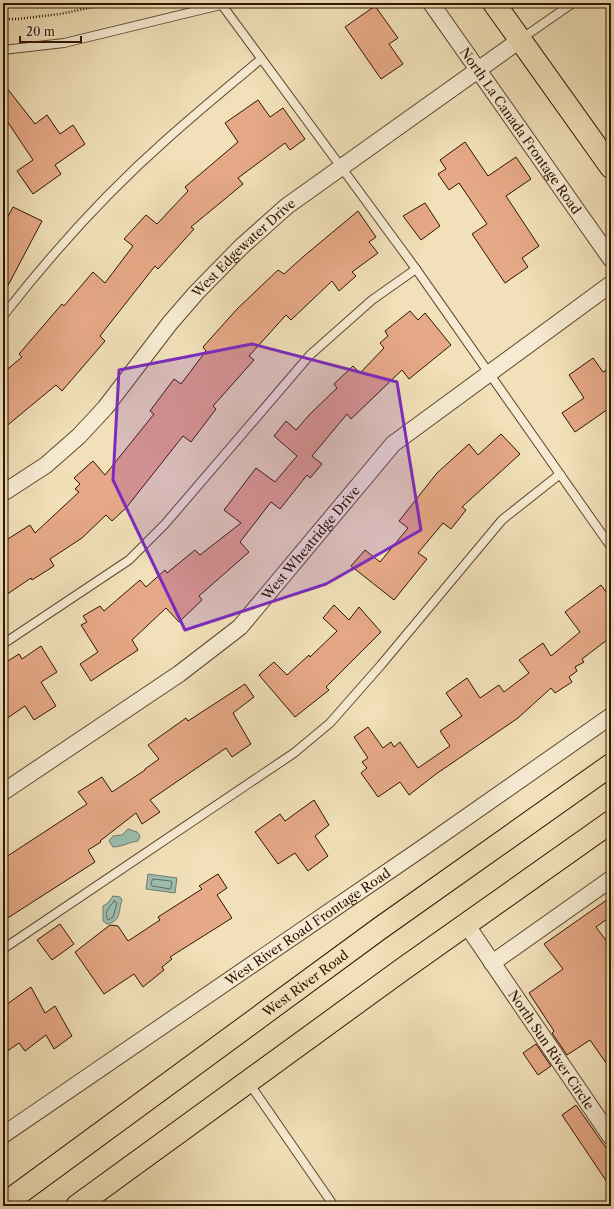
<svg xmlns="http://www.w3.org/2000/svg" width="614" height="1209" font-family="'Libre Caslon Text',serif">
	<style>
		.water { fill: #9bbdaf; stroke: #707a69 }
		.lines { fill: none; stroke-linecap: round; stroke-linejoin: round }
		.shore { stroke: #666958; stroke-width: 1 }
		.building { fill: #e6a987; stroke: #301500 }
		.service-casing { stroke: #60482e; stroke-width: 10 }
		.minor-casing { stroke: #60482e; stroke-width: 18 }
		.primary-casing { stroke: #301500; stroke-width: 24 }
		.path { stroke: #301500; stroke-width: 2.5; stroke-dasharray: 1 2; stroke-linecap: butt }
		.service { stroke: #f6ebd2; stroke-width: 8 }
		.minor { stroke: #f6ebd2; stroke-width: 16 }
		.primary { stroke: #f1e0b9; stroke-width: 22 }
		.marked { fill: #7b2cbf; fill-opacity: 0.2; stroke: #7b2cbf; stroke-width: 3; stroke-linejoin: round }
		.labels { text-anchor: middle; stroke-width: 3; stroke-linejoin: round; paint-order: stroke }
		.street-label { font-size: 13px; fill: #301500; stroke: #f6ebd2 }
	</style>
	<rect width="100%" height="100%" fill="#f1e0b9"/>
	<filter id="stains"><feTurbulence type="fractalNoise" baseFrequency=".005" numOctaves="4"/><feColorMatrix values="0 0 0 0 .2 0 0 0 0 .09 0 0 0 0 .02 0 0 0 .5 -.17"/></filter>
	<radialGradient id="worn" r=".72"><stop offset=".6" stop-color="#630" stop-opacity="0"/><stop offset="1" stop-color="#630" stop-opacity=".3"/></radialGradient>
	<!-- water -->
	<g class="water">
		<path d="M128 829 137 832 140 836 138 841C129 842 122 847 113 847L109 841 113 836 122 835Z"/>
		<polygon points="148,874 177,878 175,893 146,889"/>
		<path d="M113 896 120 897 122 900C118 913 121 921 107 924L103 921V906L108 903Z"/>
	</g>
	<g class="lines">
		<!-- shore -->
		<g class="shore">
			<polygon points="153,879 171,881 172,883 171,887 170,889 152,886 151,884"/>
			<path d="M114 901 117 903 113 917 108 920C103 912 110 907 114 901Z"/>
		</g>
	</g>
	<!-- building -->
	<g class="building">
		<polygon points="375,6 398,38 389,44 403,64 381,79 345,27"/>
		<polygon points="3,83 35,124 47,115 60,134 73,125 85,144 55,165 61,174 33,194 17,171 33,160 3,115"/>
		<polygon points="258,100 270,117 283,108 305,139 290,150 285,143 238,178 243,184 191,227 194,229 158,269 155,266 100,336 105,341 62,391 56,385 3,429 3,373 22,357 19,354 62,304 64,306 93,272 105,283 133,246 124,239 146,215 157,224 188,191 185,187 238,142 225,123"/>
		<polygon points="465,142 488,176 516,157 531,179 506,196 539,246 522,258 528,267 505,283 472,234 487,224 459,183 449,190 438,174 446,169 440,160"/>
		<polygon points="425,203 440,226 421,240 403,216"/>
		<polygon points="13,207 42,221 3,295 3,226"/>
		<polygon points="358,211 376,237 369,242 378,253 352,272 356,276 339,291 332,281 291,320 286,315 249,356 254,360 213,406 216,409 191,442 183,436 126,508 112,521 106,515 82,538 50,559 54,566 32,580 31,578 3,597 3,542 30,525 35,533 79,492 75,489 80,484 74,478 93,461 105,475 154,414 150,411 174,379 181,384 206,351 203,347 237,309 278,270 284,274 304,256"/>
		<polygon points="410,311 418,320 425,313 451,345 409,379 402,370 351,419 347,414 312,456 322,464 310,478 307,475 280,509 271,502 240,542 249,552 199,596 202,600 179,622 166,608 132,640 138,650 106,671 91,681 80,664 98,652 81,625 87,622 83,616 100,606 104,611 140,580 146,587 165,570 167,573 195,550 200,555 241,523 224,510 256,468 275,482 297,456 274,436 286,421 296,430 310,414 337,388 334,384 353,366 360,373 384,348 380,343 388,336 385,331"/>
		<polygon points="593,358 603,372 611,367 611,407 575,432 562,413 584,398 569,375"/>
		<polygon points="501,434 520,454 462,507 466,510 451,529 443,523 418,553 427,559 394,600 351,566 365,550 380,562 408,528 399,521 437,473 469,444 478,455"/>
		<polygon points="601,585 611,599 611,637 582,659 584,662 575,667 577,671 569,677 572,682 555,693 551,688 518,718 436,774 409,795 400,782 378,797 361,773 367,768 362,762 368,758 354,737 368,727 383,748 391,742 394,747 400,742 418,768 450,746 440,731 462,716 446,693 467,678 480,698 499,685 504,692 529,673 519,660 543,643 551,656 580,632 565,612"/>
		<polygon points="334,605 349,620 359,607 381,632 326,687 329,690 295,717 259,675 274,662 287,675 309,655 310,657 337,631 323,618"/>
		<polygon points="41,646 57,672 41,682 56,706 34,720 25,706 3,721 3,674 8,671 3,664 19,654 22,659"/>
		<polygon points="245,684 254,697 233,713 251,744 232,757 226,748 150,800 160,812 142,824 136,813 100,841 101,842 88,850 95,862 3,921 3,859 87,804 78,792 102,777 112,792 145,770 145,769 159,759 148,745 186,718 188,721"/>
		<polygon points="314,800 329,825 315,836 328,856 308,871 295,853 278,864 255,832 280,814 285,821"/>
		<polygon points="218,874 227,888 217,895 232,918 170,957 172,959 162,967 164,970 143,987 134,974 104,994 75,952 110,925 118,926 128,941 160,920 158,917 202,889 199,886"/>
		<polygon points="611,897 611,916 596,927 611,947 611,1070 590,1040 567,1055 552,1033 554,1031 529,993 563,969 544,944"/>
		<polygon points="60,924 74,944 52,960 37,940"/>
		<polygon points="31,987 45,1013 55,1006 72,1036 54,1049 46,1035 25,1051 19,1043 3,1054 3,1007"/>
		<polygon points="536,1044 551,1066 538,1075 523,1053"/>
		<polygon points="576,1105 611,1155 611,1188 562,1115"/>
	</g>
	<g class="lines">
		<!-- service casing -->
		<g class="service-casing">
			<g id="service">
				<polyline points="222,5 416,269 611,547"/>
				<polyline points="521,39 573,3"/>
				<polyline points="3,50 64,43 229,3"/>
				<path d="M3 316C52 253 106 193 166 140 197 112 229 86 261 59"/>
				<polyline points="3,644 129,560 165,524 310,355 372,300 416,269"/>
				<polyline points="3,949 294,753 330,723 381,665 502,520 560,474"/>
				<polyline points="249,1083 334,1206"/>
			</g>
		</g>
		<!-- minor casing -->
		<g class="minor-casing">
			<g id="minor">
				<path id="s1" d="M431 3 611 259"/>
				<path id="s2" d="M3 493 46 465 79 436 105 408 170 323 196 293 241 247 287 206 520 40"/>
				<path id="s3" d="M3 792 179 674 240 627 393 444 611 284"/>
				<path id="s4" d="M466 924 611 1137"/>
				<polyline points="492,963 611,879"/>
				<path id="s5" d="M3 1135 424 847 611 716"/>
			</g>
		</g>
		<!-- primary casing -->
		<g class="primary-casing">
			<g id="primary">
				<polyline points="494,3 611,167"/>
				<path id="s6" d="M3 1205 379 929 611 765"/>
				<polyline points="77,1206 403,969 611,822"/>
			</g>
		</g>
		<!-- path -->
		<polyline class="path" points="3,19 17,19 60,14 113,3"/>
		<!-- service -->
		<use href="#service" class="service"/>
		<!-- minor -->
		<use href="#minor" class="minor"/>
		<!-- primary -->
		<use href="#primary" class="primary"/>
	</g>
	<!-- marked area -->
	<path class="marked" d="M252 344 397 382 421 530 326 584 185 630 113 480 119 370Z"/>
	<g class="labels">
		<!-- street labels -->
		<g class="street-label">
			<text dy="5" stroke="none"><textPath href="#s1" startOffset="156">North La Canada Frontage Road</textPath></text>
			<text dy="5" stroke="none"><textPath href="#s2" startOffset="346">West Edgewater Drive</textPath></text>
			<text dy="5" stroke="none"><textPath href="#s3" startOffset="399">West Wheatridge Drive</textPath></text>
			<text dy="5" stroke="none"><textPath href="#s5" startOffset="369">West River Road Frontage Road</textPath></text>
			<text dy="5" stroke="none"><textPath href="#s6" startOffset="375">West River Road</textPath></text>
			<text dy="5" stroke="none"><textPath href="#s4" startOffset="152">North Sun River Circle</textPath></text>
		</g>
	</g>
	<!-- margin -->
	<rect width="614" height="1209" fill="none" stroke="#f1e0b9" stroke-width="16"/>
	<rect x="4" y="4" width="606" height="1201" fill="none" stroke="#301500" stroke-width="2"/>
	<rect x="8" y="8" width="598" height="1193" fill="none" stroke="#301500"/>
	<!-- scale -->
	<path d="M20 36v6h61v-6" fill="none" stroke="#301500" stroke-width="2"/>
	<text x="26" y="36" font-size="12" fill="#301500" stroke="#f6ebd2" stroke-width="3" paint-order="stroke">20 m</text>
	<rect width="100%" height="100%" filter="url(#stains)"/>
	<rect width="100%" height="100%" fill="url(#worn)"/>
</svg>
